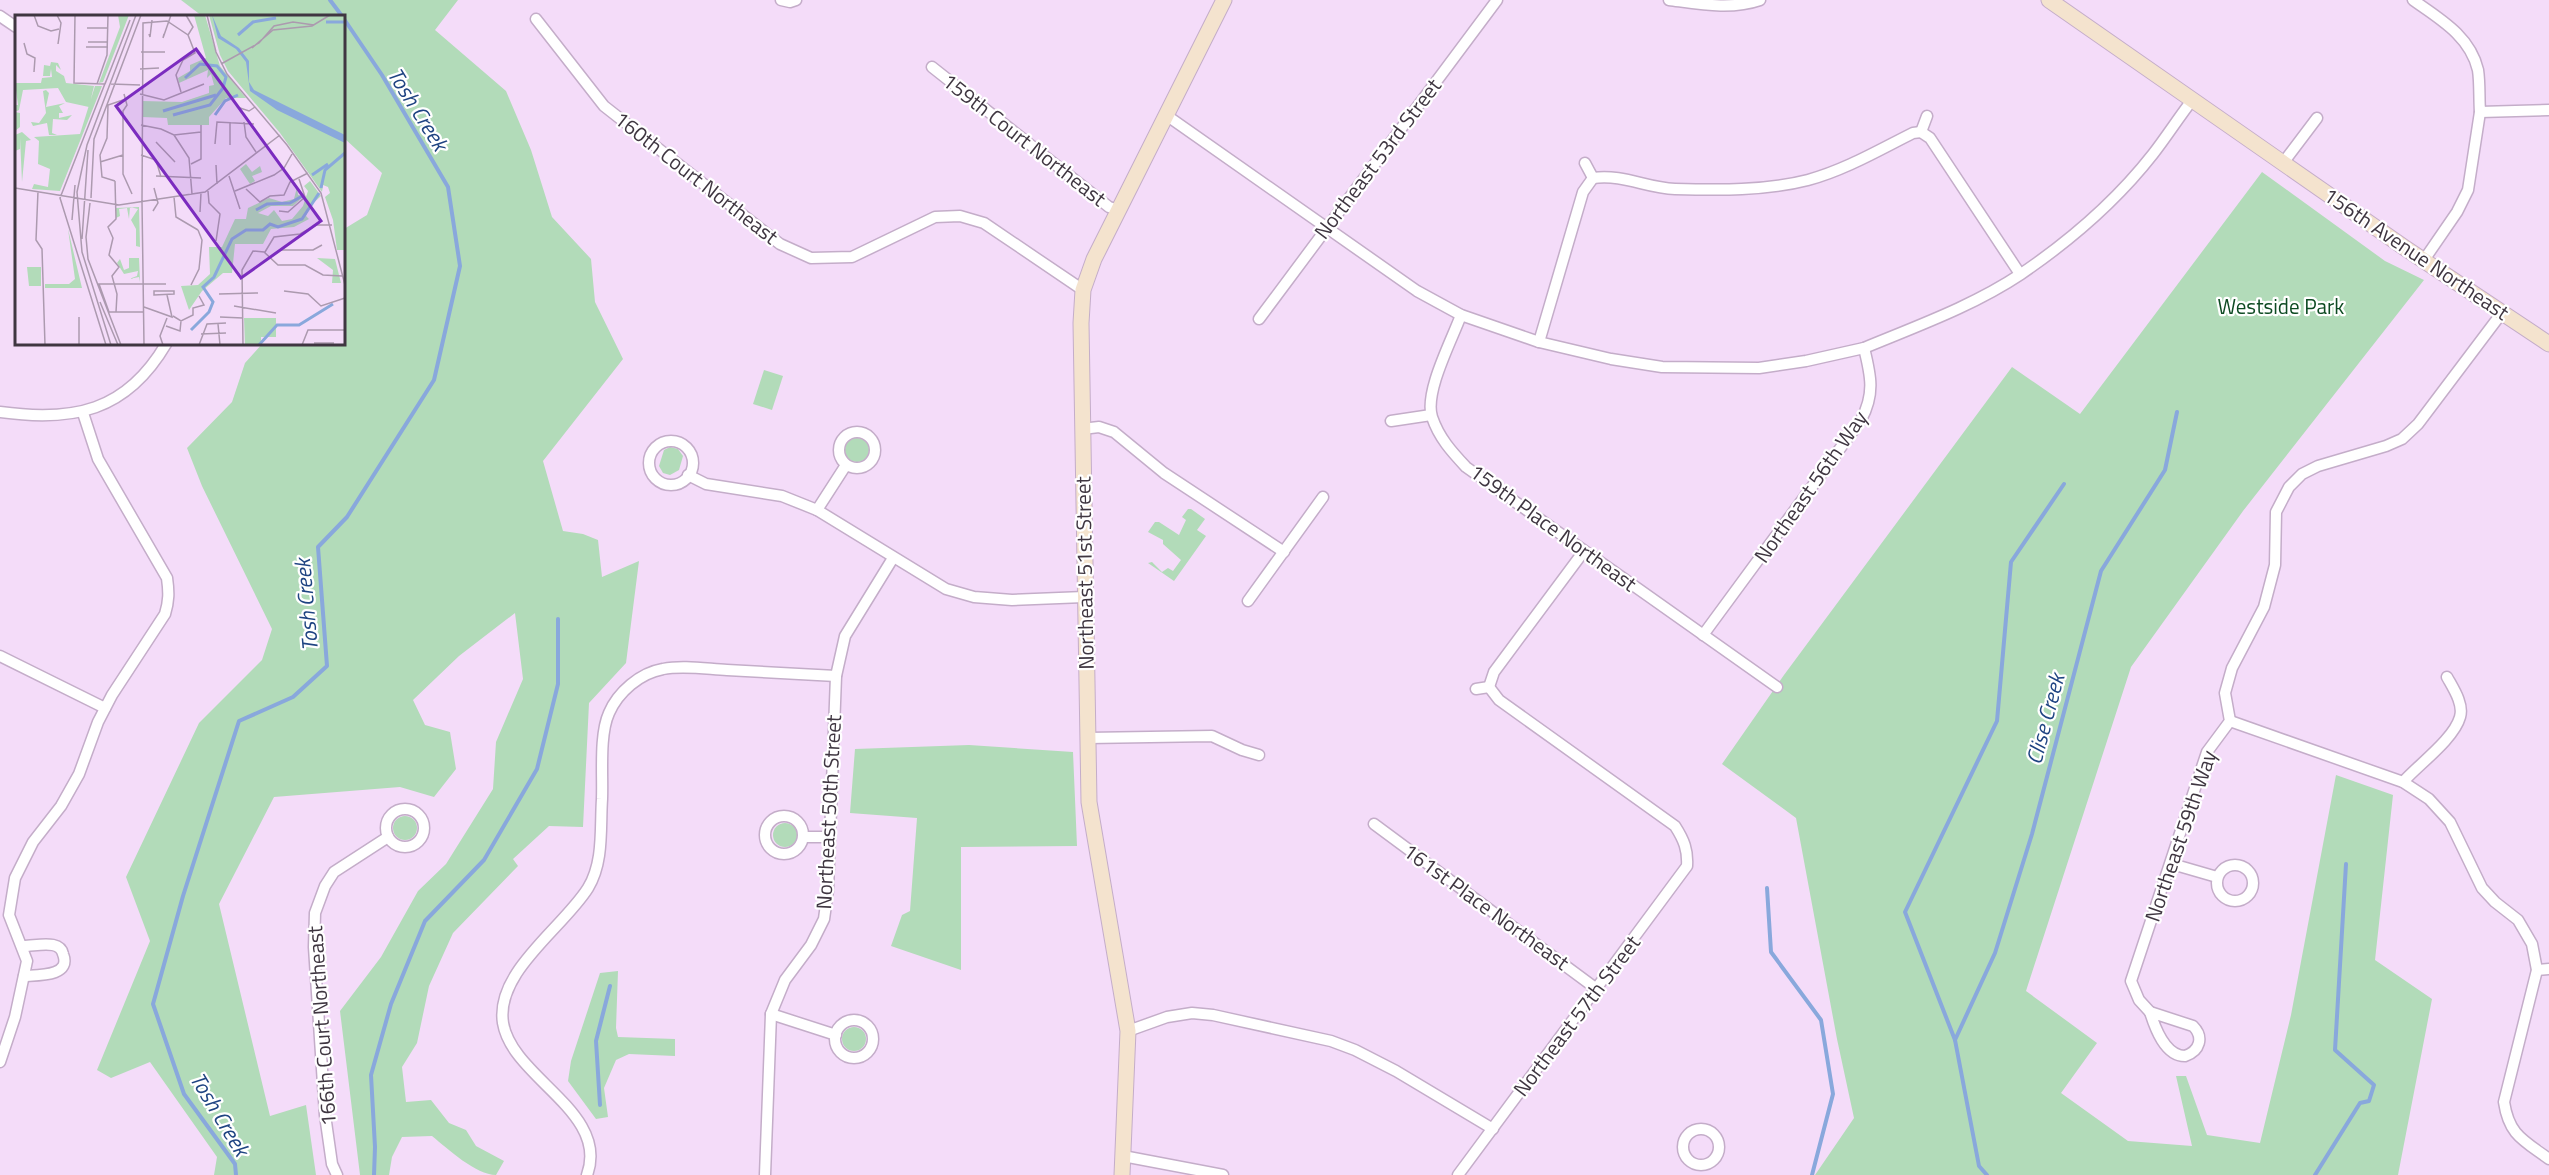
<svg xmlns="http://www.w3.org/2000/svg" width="2549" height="1175" font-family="'Titillium Web',sans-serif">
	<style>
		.green { fill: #b2dbb9 }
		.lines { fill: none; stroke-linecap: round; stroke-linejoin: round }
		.stream { stroke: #89a8dc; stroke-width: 4 }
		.street-casing { stroke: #c4adc9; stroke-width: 13 }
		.secondary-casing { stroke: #c4adc9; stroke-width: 17 }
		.street { stroke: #fff; stroke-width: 10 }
		.secondary { stroke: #f4e3ce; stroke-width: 15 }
		.labels { text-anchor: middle; stroke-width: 4.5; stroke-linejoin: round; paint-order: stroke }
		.street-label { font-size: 21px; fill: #3f3641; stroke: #fff }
		.park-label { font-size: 21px; fill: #0e4b23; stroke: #fff }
		.water-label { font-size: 22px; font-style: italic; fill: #1f4482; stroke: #fff }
		.inset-river { fill: none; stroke: #89a8dc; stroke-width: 3 }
		.inset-road { fill: none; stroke: #ac9aaf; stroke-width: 1.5 }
		.view { fill: #7b2cbf; fill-opacity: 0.15; stroke: #7b2cbf; stroke-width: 3 }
		.inset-edge { fill: none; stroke: #3f3641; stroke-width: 3 }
	</style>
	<rect width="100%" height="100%" fill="#f4dcf9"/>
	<!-- green -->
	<g class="green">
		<path d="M181 0H458L435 30 506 91 531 150 552 217 591 259 595 302 623 359 543 461 563 531 583 534 598 540 602 577 639 561 626 663 589 703 583 827 549 826 513 859 518 866 453 933 429 986 417 1043 402 1067 406 1102 431 1100 449 1123 466 1130 476 1146 504 1161 496 1175C476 1175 448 1149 432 1136L402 1137 392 1157 389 1175H360L340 1011 381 957 418 891 446 864 493 789 496 742 523 679 515 613 459 656 413 700 425 725 450 732 456 769 434 797 400 787 274 797 219 904 270 1116 306 1105 316 1175H214L217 1157 150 1062 111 1078 97 1070 150 941 126 877 199 723 262 660 272 629 202 486 187 448 232 402 245 363 262 344H344V229L367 215 382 173 344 138V16H202Z"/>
		<polygon points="2262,172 2385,261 2424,280 2243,511 2131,667 2026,991 2097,1043 2061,1093 2128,1141 2192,1146 2176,1076 2186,1076 2207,1135 2260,1143 2291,1015 2336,775 2393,795 2375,960 2432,999 2398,1175 1815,1175 1854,1118 1837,1039 1796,818 1722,764 1784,675 2012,367 2080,414"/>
		<polygon points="764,370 783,376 772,410 753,404"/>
		<circle cx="857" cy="450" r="12"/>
		<polygon points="670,447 678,449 683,456 679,470 670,475 663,473 659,466 664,450"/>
		<polygon points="1188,509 1191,509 1205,519 1197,530 1206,536 1174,581 1148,563 1152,562 1162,572 1168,568 1173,571 1181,560 1163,544 1163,540 1148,532 1155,522 1159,522 1179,535 1186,520 1182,517"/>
		<polygon points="969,745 1073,752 1077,846 961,847 961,970 891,946 902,915 910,911 917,818 850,813 855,749"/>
		<circle cx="405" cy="828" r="12"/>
		<circle cx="785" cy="835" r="12"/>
		<polygon points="618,971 616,1028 618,1037 675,1039 675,1056 629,1054 616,1060 604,1088 608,1117 596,1119 568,1081 571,1061 600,973"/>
		<circle cx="854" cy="1039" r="12"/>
	</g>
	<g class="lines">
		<!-- stream -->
		<g class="stream">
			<polyline points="330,0 342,16"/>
			<polyline points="1767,888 1771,952 1821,1020 1833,1094 1812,1175"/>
			<polyline points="1955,1040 1995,953 2032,834 2101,571 2165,470 2177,412"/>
			<polyline points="600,1105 596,1041 610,986"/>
			<polyline points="236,1175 235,1164 184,1094 153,1004 183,896 239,721 293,697 327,666 318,547 347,517 434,380 460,266 448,187 382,75 344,19"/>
			<polyline points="374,1175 375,1147 371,1075 391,1004 425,921 484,860 537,769 558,684 558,619"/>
			<polyline points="1987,1175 1979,1166 1955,1040 1905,912 1997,721 2011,562 2064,484"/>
			<polyline points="2315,1175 2360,1103 2369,1101 2374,1085 2335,1050 2346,864"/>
		</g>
		<!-- street casing -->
		<g class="street-casing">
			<g id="street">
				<polyline points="781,0 790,2 796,0"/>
				<path d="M1669 0C1700 4 1731 10 1760 0"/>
				<path d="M2413 0C2440 19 2470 36 2478 70 2480 83 2479 99 2480 112L2549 110"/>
				<polyline points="0,16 16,27"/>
				<polyline points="536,19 604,106 780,244 811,258 852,257 935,217 960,216 984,223 1083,290"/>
				<polyline points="932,67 1109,207 1118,210"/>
				<polyline points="1166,115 1417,291 1461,315 1539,342 1611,359 1662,367 1759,368 1806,361 1864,348"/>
				<polyline points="1921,132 1930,138 2020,274"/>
				<polyline points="1921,132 1927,116"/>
				<polyline points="1585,163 1593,178"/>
				<polyline points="2283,163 2317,118"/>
				<path d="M1593 178C1624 174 1646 188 1675 189 1719 190 1765 191 1808 180 1845 170 1879 150 1913 133L1921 132"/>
				<polyline points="2424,260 2457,212 2468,190 2480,112"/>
				<path d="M1461 315C1452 340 1424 392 1432 417 1439 438 1452 452 1466 467L1777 687"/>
				<polyline points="1259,319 1497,0"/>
				<polyline points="1539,342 1583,192 1593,178"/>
				<path d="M0 412C73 422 126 412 166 344"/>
				<polyline points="1391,421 1431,415"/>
				<polyline points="1082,429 1099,427 1114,432 1164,473 1284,552"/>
				<circle cx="857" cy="450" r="18"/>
				<circle cx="671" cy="463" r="22"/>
				<polyline points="688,475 706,484 782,496 817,510 946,589 974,597 1012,600 1084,597"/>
				<polyline points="817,510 846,465"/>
				<polyline points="1248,601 1323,497"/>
				<path d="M1703 635 1861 420C1875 394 1871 376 1864 348 1917 326 1973 306 2021 274 2068 242 2117 200 2153 154 2167 136 2179 117 2193 99"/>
				<polyline points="0,656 105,708"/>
				<polyline points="1489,687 1494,672 1584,551"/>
				<polyline points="1476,689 1489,687"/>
				<path d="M2230 721 2403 782 2429 799 2450 822 2482 888 2495 902 2518 920 2532 944 2537 970 2504 1102C2509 1135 2523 1140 2549 1159"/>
				<polyline points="1088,738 1212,736 1242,750 1259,755"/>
				<path d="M2403 782C2418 765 2454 739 2460 717 2464 704 2453 688 2447 677"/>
				<circle cx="405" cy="828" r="19"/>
				<circle cx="784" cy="835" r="19"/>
				<polyline points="1374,824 1598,990"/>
				<polyline points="804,837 829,837"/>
				<polyline points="2172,864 2217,877"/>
				<circle cx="2235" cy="883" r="18"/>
				<path d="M23 946C32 946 44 943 53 945 58 946 62 949 63 954 72 977 37 975 24 976"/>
				<polyline points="2537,970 2549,969"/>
				<polyline points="2150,1012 2139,1000 2131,981 2207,752 2230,721 2225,693 2232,668 2264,607 2275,565 2276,512 2289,487 2302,474 2318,466 2386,446 2402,439 2418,424 2501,314"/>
				<path d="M2150 1012 2193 1026C2204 1037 2200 1051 2185 1056 2165 1056 2155 1028 2150 1012Z"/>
				<polyline points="771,1014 836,1035"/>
				<circle cx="854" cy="1039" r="19"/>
				<polyline points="1128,1031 1167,1017 1192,1013 1213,1015 1331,1041 1355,1050 1396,1071 1493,1129"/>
				<path d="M0 1062 15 1017 27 961 9 915 15 878 33 842 61 806 79 774 98 722 112 695 165 614C169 601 169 592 167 578L98 459 83 413"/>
				<circle cx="1701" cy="1147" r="18"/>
				<polyline points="1123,1156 1223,1175"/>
				<polyline points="337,1175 332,1164 325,1115 314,947 315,913 325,886 334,872 388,837"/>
				<path d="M587 1175C610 1112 512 1078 503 1023 495 972 563 928 588 888 604 862 600 828 602 799 603 775 599 735 609 713 618 692 640 673 663 669 683 665 707 669 727 670 763 672 799 674 836 676"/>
				<polyline points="765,1175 771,1014 785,980 811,945 824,919 828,890 836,676 845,636 893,558"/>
				<path d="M1458 1175 1687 866C1688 850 1684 840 1675 826L1499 700 1489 687"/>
			</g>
		</g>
		<!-- secondary casing -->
		<g class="secondary-casing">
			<g id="secondary">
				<polyline points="2049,0 2405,248 2549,344"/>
				<polyline points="1122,1175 1128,1031 1089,802 1081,323 1083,290 1094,259 1224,0"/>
			</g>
		</g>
		<!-- street -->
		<use href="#street" class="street"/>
		<!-- secondary -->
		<use href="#secondary" class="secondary"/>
	</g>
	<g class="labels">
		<!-- street labels -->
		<g class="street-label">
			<text transform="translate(1024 140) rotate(38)" y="7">159th Court Northeast</text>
			<text transform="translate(1378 159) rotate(-53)" y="7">Northeast 53rd Street</text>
			<text transform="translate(696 178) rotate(38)" y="7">160th Court Northeast</text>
			<text transform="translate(2416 254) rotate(34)" y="7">156th Avenue Northeast</text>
			<text transform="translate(1811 487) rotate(-55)" y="7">Northeast 56th Way</text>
			<text transform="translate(1553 528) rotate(36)" y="7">159th Place Northeast</text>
			<text transform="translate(1085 573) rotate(-91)" y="7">Northeast 51st Street</text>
			<text transform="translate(829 812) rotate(-87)" y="7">Northeast 50th Street</text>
			<text transform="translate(2181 836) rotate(-71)" y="7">Northeast 59th Way</text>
			<text transform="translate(1486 907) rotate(36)" y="7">161st Place Northeast</text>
			<text transform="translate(1577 1016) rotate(-53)" y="7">Northeast 57th Street</text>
			<text transform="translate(322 1026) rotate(-94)" y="7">166th Court Northeast</text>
		</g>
		<!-- park labels -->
		<g class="park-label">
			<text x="2281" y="314">Westside Park</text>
		</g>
		<!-- water labels -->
		<g class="water-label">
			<text transform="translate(418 109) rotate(58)" y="8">Tosh Creek</text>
			<text transform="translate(306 605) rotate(-95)" y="8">Tosh Creek</text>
			<text transform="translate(2045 719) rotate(-75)" y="8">Clise Creek</text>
			<text transform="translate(220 1114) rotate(59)" y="8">Tosh Creek</text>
		</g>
	</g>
	<!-- overview -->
	<g transform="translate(15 15)">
		<rect width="330" height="330" fill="#f4dcf9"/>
		<path d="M103 0H114L88 67 84 68 105 12ZM179 0H190L205 51 231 83H211L194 102V110H153L152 103 127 102V86L167 87 194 78V71L199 70 196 59 192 63 193 55 164 68 163 63 175 56V50L191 43ZM194 0H330V235H322L318 205 310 182 315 178 313 172 308 170 307 177 265 118 213 56 205 40ZM36 47 43 48 46 55 41 50V56L49 61 51 68 79 71 74 92 51 87 43 73 8 75 4 95 0 97 5 98V112L0 116V90H3L0 68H26L27 63 37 62 36 54 35 61H28L29 50 35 51ZM80 71H87L45 176 17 174 19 169 33 172 35 154 23 149 24 126 19 122 65 119ZM31 75 34 78 31 92 50 88 44 91 48 98H44V103L57 100 52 105 38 104 37 118 42 120H34L32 108 18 111 16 107 24 108 31 98 28 76ZM7 117 16 125 11 126 7 167 5 123V134L0 136V120ZM231 149 237 157 245 151 247 157 237 161 240 166 235 169 225 154ZM295 166 306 181 294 192 291 201 294 204 279 212 256 214 248 229H220L217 258H208L187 276 174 295 166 271 183 270 195 259 194 232H207L220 204H231L233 193 254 183 267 187 279 184 282 172 283 180 289 181 278 191H256L243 198 253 201 259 195 267 206 277 204 288 191 293 176 289 171ZM115 192 114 204 112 193 104 194 105 201 101 203V193L124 192 125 232 121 231V214L116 205 123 194ZM53 214 67 273H30V269H54L60 264ZM114 243H124L125 267 124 262 114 264 122 261 123 256 109 259 102 248 105 244 109 255 114 253ZM302 243 320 244 326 268H317L318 255ZM12 252H26V271H14ZM229 303H261V322H246V330H230Z" fill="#b2dbb9"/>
		<path d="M197 0 206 21 224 33 234 46V67L239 75 330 120V128L262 95 235 76 231 47 221 34 203 23Z" fill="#89a8dc"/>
		<path class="inset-river" d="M311 7H330M223 20 238 7 261 3M148 96 201 80M158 100 195 90 208 73 211 62 202 51 185 49 170 63M200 100 210 86 223 80M297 160 313 149M306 173 310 155 330 138M241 195 252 189 275 188 289 180M176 315 194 297 198 287 188 272 199 262 217 224 231 215H248L255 209 263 212 287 204 304 178M244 330 262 310H284L318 289"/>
		<path class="inset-road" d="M19 0 23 11 36 16 44 14M42 0 46 8 43 29M60 0 59 68 90 69M171 0 178 12 173 20M192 0 201 37 212 59 272 130 306 178 330 270M72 13H93M134 19 135 22 137 5M149 19 148 23 156 0M73 27H92M9 28 12 39 20 43 19 57M71 32H93M237 33 258 15 297 11 315 0M126 37H150M206 49 244 28 259 11 278 7 299 10M125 54 144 53M91 66 45 183 91 330M82 69 92 40 93 0M90 69 115 5M96 69 125 70M166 77 161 60 168 45M109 79 112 90 108 96V159L117 179M125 79 149 85 189 69M222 92 234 96 240 92M229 107 231 122 241 137M126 110 146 114 159 120 186 117M159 120 174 143 177 179M141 127 160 147M200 129 202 107 239 109M215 130V107M126 140 141 145 146 162M85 147 108 140M176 149 186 144V110M201 150 202 169M141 161 186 163M214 161 225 194M100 166 101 204 93 212 98 223 94 240 104 252 97 261 102 279 101 297M100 166 87 162 85 140 92 123 93 90 108 85M0 173 104 190 190 177 265 120M231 174 245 187 255 181 269 180 275 167 293 158M23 176 21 225 27 234 30 330M193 176 194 188 205 199 201 226M220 176 259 160 269 153 277 139M159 182 161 202 183 215M76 183 79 124 126 0M127 187 128 8 152 6 173 20 180 38 168 45M127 187 129 330M75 188 71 222 73 244 106 330M138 196 143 188 139 173M264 196 273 197 290 182 284 164M185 197 186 178M57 205 60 170M67 224 73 135M265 235H298L307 230M250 237 259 222 285 219 301 210H317M176 270 184 254 187 225 183 215M139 276H159V279L139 280ZM269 276 293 279 306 291 330 283M204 279 243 278M85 287 103 330M219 291 261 298M129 292 157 302 152 280M128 297H94L84 269H151M158 301 166 306 178 300V293L189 290 184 281M205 302 228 303M203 309 205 330M151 311 165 316 166 306M186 319 211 318M299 328H319M64 330V302M96 330 67 237 62 177 72 130 121 0M148 330 145 321 152 303M184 330 192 309 211 308M228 330 227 255 238 236 249 237 263 250H290L308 260 327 261M287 330 293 315H330"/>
		<path class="view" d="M181 34 306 206 226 263 101 91Z"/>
		<rect width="330" height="330" class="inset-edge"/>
	</g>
</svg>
